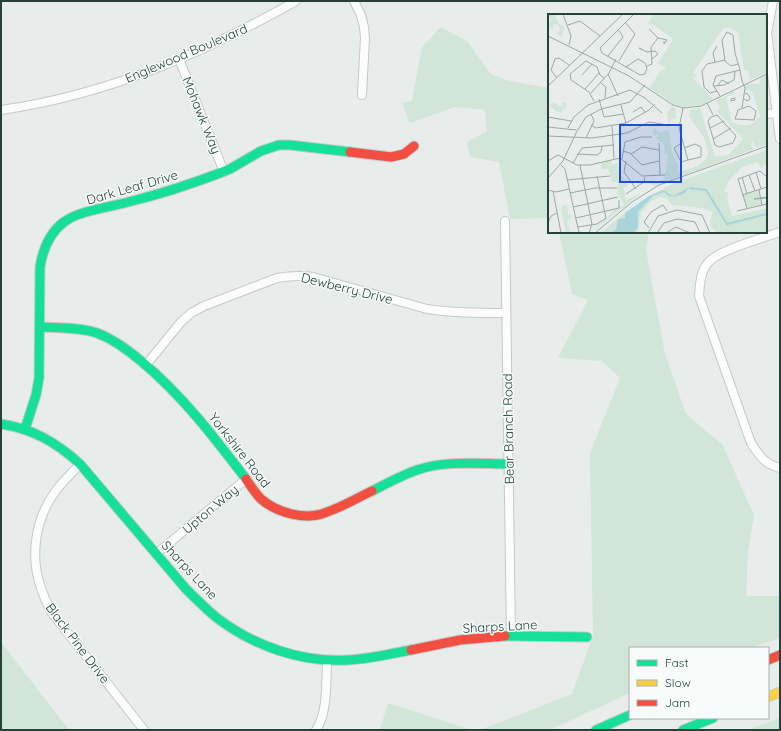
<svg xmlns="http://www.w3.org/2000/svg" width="781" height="731" font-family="Quicksand,sans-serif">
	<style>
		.green { fill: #d1e6d8 }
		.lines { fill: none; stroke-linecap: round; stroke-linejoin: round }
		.street-casing { stroke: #c5cac8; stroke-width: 10 }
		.fast-casing { stroke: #c3cbc8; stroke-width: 11 }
		.slow-casing { stroke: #c3cbc8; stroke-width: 11 }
		.jam-casing { stroke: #c3cbc8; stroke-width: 11 }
		.street { stroke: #fcfcfc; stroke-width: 8 }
		.fast { stroke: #16e098; stroke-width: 9 }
		.slow { stroke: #ffcf43; stroke-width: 9 }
		.jam { stroke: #f24e42; stroke-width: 9 }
		.labels { text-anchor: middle; stroke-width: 3; stroke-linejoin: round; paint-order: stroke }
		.street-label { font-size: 13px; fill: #24423a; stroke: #f7fbf9 }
		.inset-river { fill: none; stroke: #a9d4db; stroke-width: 2 }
		.inset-road { fill: none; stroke: #9aa9a4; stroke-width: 1 }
		.view { fill: #1d4ed8; fill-opacity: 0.15; stroke: #1d4ed8; stroke-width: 2 }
		.inset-edge { fill: none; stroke: #24423a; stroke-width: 2 }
	</style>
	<rect width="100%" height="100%" fill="#e8edeb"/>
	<!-- green -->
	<g class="green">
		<polygon points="441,27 467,41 491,74 509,81 549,88 549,218 510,219 499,162 470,157 467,142 487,131 485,110 455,107 410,123 402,103 412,101 422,47"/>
		<polygon points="559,232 649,232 646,250 665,354 686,414 722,444 754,515 748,552 746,596 780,596 780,638 750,648 630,648 630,693 550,730 480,730 572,694 593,636 590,453 620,378 602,361 558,358 588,300 572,294"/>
		<polygon points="1,642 69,730 1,730"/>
		<polygon points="388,703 472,730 380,730"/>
		<polygon points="780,718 780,730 748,730"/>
	</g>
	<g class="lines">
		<!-- street casing -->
		<g class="street-casing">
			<g id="street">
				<polyline points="354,1 361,15 364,27 365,38 362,95"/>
				<polyline points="773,1 767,33 780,139"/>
				<polyline points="179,59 224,172"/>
				<path d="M1 110C107 95 204 53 296 1"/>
				<polyline points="766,114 777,113"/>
				<polyline points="505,221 511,636"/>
				<path d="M780 232C763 238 717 250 707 264 700 273 700 285 699 296L751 443C760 456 764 464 780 468"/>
				<path d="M146 365 181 322 191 313 204 306 277 278C289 276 300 275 313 277L427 309C453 313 479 313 506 313"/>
				<path d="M80 464C72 473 62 482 55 492 36 518 30 554 40 585 43 595 47 604 52 613L144 730"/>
				<polyline points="156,554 245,480"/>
				<path d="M316 730C328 713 326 680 327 660"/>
			</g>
		</g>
		<!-- fast casing -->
		<g class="fast-casing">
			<g id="fast">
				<path d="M40 327C59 328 79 327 97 333 113 339 128 350 141 361 182 395 214 437 246 479"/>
				<path d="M1 424C33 429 56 442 80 464L186 589C196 599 206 609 217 618 254 646 302 663 348 660 369 659 390 654 411 650"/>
				<path d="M25 429 36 395 39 378 40 267C43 249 49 233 64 222 80 210 112 207 132 201 161 194 191 184 220 173L230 169 261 151 279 145H290L350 152"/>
				<path d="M372 491C386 484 402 475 417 470 446 460 479 464 509 464"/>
				<polyline points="505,636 587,637"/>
				<polyline points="596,730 630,715"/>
				<polyline points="683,730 713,718"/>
			</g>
		</g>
		<!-- slow casing -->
		<g class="slow-casing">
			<polyline id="slow" points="768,697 780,692"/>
		</g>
		<!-- jam casing -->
		<g class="jam-casing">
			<g id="jam">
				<polyline points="350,152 391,157 404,154 414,146"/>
				<path d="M246 479C250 485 255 493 261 499 277 513 306 521 327 512 342 507 357 498 372 491"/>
				<polyline points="411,650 460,640 505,636"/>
				<polyline points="768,660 780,655"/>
			</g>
		</g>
		<!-- street -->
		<use href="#street" class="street"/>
		<!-- fast -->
		<use href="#fast" class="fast"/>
		<!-- slow -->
		<use href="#slow" class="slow"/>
		<!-- jam -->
		<use href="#jam" class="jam"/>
	</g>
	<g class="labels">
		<!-- street labels -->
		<g class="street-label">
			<text transform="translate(186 53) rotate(-23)" y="5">Englewood Boulevard</text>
			<text transform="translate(202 115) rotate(68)" y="5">Mohawk Way</text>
			<text transform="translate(132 187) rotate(-16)" y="5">Dark Leaf Drive</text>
			<text transform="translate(347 288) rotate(14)" y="5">Dewberry Drive</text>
			<text transform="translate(508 429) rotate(-91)" y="5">Bear Branch Road</text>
			<text transform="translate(240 450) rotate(52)" y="5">Yorkshire Road</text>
			<text transform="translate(210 509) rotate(-40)" y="5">Upton Way</text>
			<text transform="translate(190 570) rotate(47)" y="5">Sharps Lane</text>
			<text transform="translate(500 626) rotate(-3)" y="5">Sharps Lane</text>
			<text transform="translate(78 643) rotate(53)" y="5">Black Pine Drive</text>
		</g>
	</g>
	<!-- overview -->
	<g transform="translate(548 14)">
		<rect width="219" height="219" fill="#e8edeb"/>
		<path d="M0 0H6L10 9 17 13 13 24 12 21 9 22 12 15 10 11 6 10 5 15 0 13 3 6ZM106 0H219V59L202 66 200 56 196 57 190 18 180 13 174 16 145 59 149 62 147 64 143 62 165 85 152 91 136 93 124 89 102 74 110 60 118 53 110 50 125 25 103 9 98 13ZM219 61V130L208 134 205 128 203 130 206 135 107 172 101 169 102 166 109 168 116 165 120 141 115 139 117 135 115 128H112L108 124 110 120 104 121 106 114 111 118 121 116 124 139 130 151V158L150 152 159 144 160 138 156 124 141 102 142 96 152 94 167 143 180 141 195 125 169 97 172 93 167 86 175 84 186 76 187 80 178 83 184 108 191 111H202L212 103 205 79 200 75 198 77 197 70H212V65L208 66ZM5 88 15 93 14 89 18 88 19 92 12 99 2 93ZM124 92 128 95V104L123 106 121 110 119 99ZM219 136V149L213 154 210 148 194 153 181 167 176 177 181 179 179 185 184 202 219 194V219H170L164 215 162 208 165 198 155 194 124 191 119 185 111 183 102 188 93 199 90 218 82 219 90 213V198L105 182 116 178 121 184V182L126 183 136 179 138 174 135 178 126 182 115 176 105 180 127 169ZM63 146 64 150 70 149 71 159 80 171 76 174 78 186 94 179 42 219 67 196 76 191 69 179 70 168H64L60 155H53L54 149ZM211 176 214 191 199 194 194 181ZM101 182 77 198V204L63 219H52L83 194ZM19 191 20 201H23L24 204 19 207 22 217 18 218 13 195 15 192Z" fill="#d1e6d8"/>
		<path d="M141 173 137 179 126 183 121 182 122 184 116 178 105 182 90 198V213L86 218 63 219 68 215 70 205 77 204V199L101 182 115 176 126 182Z" fill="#a9d4db"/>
		<path class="inset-river" d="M141 174 158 176 179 210 219 200"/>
		<path class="inset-road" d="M15 0 23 22 21 31M20 11 32 7 52 22M101 15 110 24M0 22 81 62 125 91 136 94 153 92 219 60M110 24 119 26 116 30V27M95 36 91 34 99 38 107 37 110 40 104 45M60 42 75 23 70 15M71 47 87 20 77 8M167 48 165 39 169 32M190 50 183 52 177 47 174 26 179 18 185 21 187 39 192 56 194 67 197 74 194 94M99 52 104 50 103 33 110 24M78 53 90 45 97 49 99 54 97 60 92 61 54 39 52 34 86 0M60 60 70 82M34 61 44 50M9 64 3 56 7 45 11 44 21 51M53 69 58 73 57 84M170 71 174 66 181 70M0 72 75 0M166 72 176 71 186 66 187 57M37 75 51 59M169 77 162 79 156 73 154 57 159 50 177 46M43 79 61 59 68 45M172 82 165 71 168 62 192 56M187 84V86L183 87V85ZM51 85 56 103 75 100M196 85 200 87 202 84 200 80 197 79M46 87 41 78 23 66 22 60 38 47 49 53 52 61 56 64M159 89 165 101M73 91 78 109M201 92 208 97 206 106 187 105 190 96ZM85 98 93 93 97 98M169 101 188 122 185 129 171 133 167 131 160 107 163 103ZM0 103 23 107M43 111 48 114 78 109 101 96 107 90M64 112 66 144M0 113 28 116M20 114 26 103 40 91 82 76 97 84 114 99M162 114 176 107M0 122 44 124 79 119 101 108 120 111M38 124 46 107 43 100M165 125 183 114M111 129 112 161M134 129 126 134 133 148 140 146 131 114 135 94M136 134 147 130 153 133V143L140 146M75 137 82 139 94 151 111 147M29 140 49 141 53 138 54 132M83 140 94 133 111 136M74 145 77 128 93 123H104M0 147 10 141 29 151H42L72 144 94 162 117 161M78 147 76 158 88 175M25 149 34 134 66 131M13 151 17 155 31 219M32 151 44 210 41 219M208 158 213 175M201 161 207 177M194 163 199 180M0 164 15 147 29 117 38 103 53 95 82 88 97 71M19 166 62 162M0 176 8 178 21 175M211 176 214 191M5 177 13 219M22 179 47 174H69M78 180 96 168 97 163M194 181 219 173M219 183 206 185 219 184M25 193 70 183M199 194 190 165 212 157 219 163M189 197 219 190M28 204 71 194V186M0 209 3 202 9 199M30 213 49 210 58 204 49 162M101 214 96 208 103 198 115 191 119 197M47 219 84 188 111 171 219 132M100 219 110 202 129 196 154 201 162 219M109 219 116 209 129 205 147 208 152 219M118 219 128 213 142 219"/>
		<path class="view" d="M72 111H133V168H72Z"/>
		<rect width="219" height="219" class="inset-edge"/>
	</g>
	<!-- border -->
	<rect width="781" height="731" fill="none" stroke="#24423a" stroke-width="4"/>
	<!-- legend -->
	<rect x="629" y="647" width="140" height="72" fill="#f7fbf9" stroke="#a3b1ad"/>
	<rect x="637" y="660" width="20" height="6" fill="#16e098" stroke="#a3b1ad"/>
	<text x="665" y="667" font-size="12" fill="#24423a">Fast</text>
	<rect x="637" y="680" width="20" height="6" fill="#ffcf43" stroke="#a3b1ad"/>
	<text x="665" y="687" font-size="12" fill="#24423a">Slow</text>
	<rect x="637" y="700" width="20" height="6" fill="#f24e42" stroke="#a3b1ad"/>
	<text x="665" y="707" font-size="12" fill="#24423a">Jam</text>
</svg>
